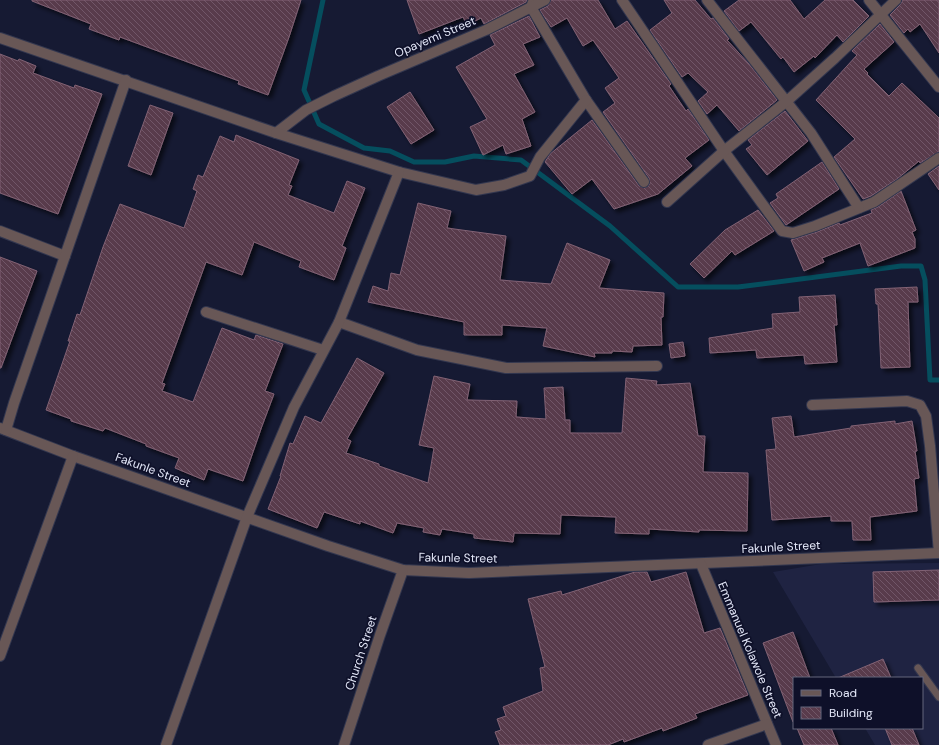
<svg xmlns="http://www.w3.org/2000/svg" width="939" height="745" font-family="'DM Sans',sans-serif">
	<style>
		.built { fill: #1f2342 }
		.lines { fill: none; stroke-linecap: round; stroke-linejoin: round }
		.stream { stroke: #054e5e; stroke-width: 5 }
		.building { fill: url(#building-back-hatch); stroke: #826274; filter: url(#shadow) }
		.lane-casing { stroke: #33374f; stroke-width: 9 }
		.street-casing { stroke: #33374f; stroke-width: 12 }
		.lane { stroke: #685756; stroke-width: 7 }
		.street { stroke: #685756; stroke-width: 10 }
		.labels { text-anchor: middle; stroke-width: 3.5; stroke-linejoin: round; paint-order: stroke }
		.street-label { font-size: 12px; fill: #e4e8f9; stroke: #0e1029 }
	</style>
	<defs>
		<pattern id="building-back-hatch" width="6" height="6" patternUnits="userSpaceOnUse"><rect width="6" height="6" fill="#593b4c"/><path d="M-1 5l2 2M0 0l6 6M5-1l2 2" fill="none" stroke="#715767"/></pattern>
		<filter id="shadow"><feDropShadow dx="3.5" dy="3.5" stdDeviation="2" flood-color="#0009"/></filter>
	</defs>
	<rect width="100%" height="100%" fill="#161a33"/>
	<!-- built -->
	<polygon class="built" points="939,563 939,745 875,745 865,728 922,728 922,678 836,678 773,572 821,564"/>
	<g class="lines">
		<!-- stream -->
		<polyline class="stream" points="323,0 304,90 319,124 364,148 390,151 414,162 445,162 474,156 521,160 610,226 678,287 738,287 901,266 921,266 925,280 930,380 939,380"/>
	</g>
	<!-- building -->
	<g class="building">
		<polygon points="32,0 301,0 289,37 268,95 238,84 239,81 120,37 119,40 89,29 91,24 32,1"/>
		<polygon points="407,0 527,0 526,2 484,24 481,18 467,25 463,17 419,34"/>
		<polygon points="551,0 598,0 615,29 627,21 671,84 669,86 686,111 688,109 709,140 685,158 692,166 658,194 614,209 592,179 572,194 545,162 550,154 592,120 639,186 645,188 650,184 649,178 603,112 615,103 605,88 619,78 593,40 583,46 567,18 551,27 540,10 548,6"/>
		<polygon points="664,0 695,0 711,19 713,18 729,39 727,40 749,64 777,100 739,131 717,105 707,114 698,101 708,92 688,73 682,77 650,30 672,13"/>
		<polygon points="739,0 790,0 804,19 825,0 853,0 869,16 843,42 837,35 815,58 814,56 794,72 783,57 781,59 751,22 739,31 724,11"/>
		<polygon points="903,0 939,0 939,53 920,24 910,32 908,29 904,33 890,15 900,5"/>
		<polygon points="529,16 540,37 523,44 534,65 514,74 535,112 522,119 531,146 506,154 503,145 483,155 470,127 487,119 456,67 495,45 490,35"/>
		<polygon points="880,24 894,42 864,69 868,73 867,74 889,96 902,83 939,118 939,152 920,163 919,161 897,179 871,196 863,199 834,157 855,139 816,100 857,55 852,51"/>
		<polygon points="0,54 18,61 19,59 36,66 33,73 74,88 75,85 102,94 58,214 0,193"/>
		<polygon points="410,92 434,130 411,144 387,107"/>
		<polygon points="150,105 173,113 151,175 128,166"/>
		<polygon points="785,111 808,141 767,175 746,149 752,145 748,140"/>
		<polygon points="236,135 299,160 289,185 292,186 288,195 334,213 347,181 365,188 342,246 346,248 334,280 299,267 301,261 254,242 242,275 206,262 162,383 165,384 162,391 193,402 222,328 254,340 256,335 283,344 265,391 274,394 262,426 243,481 208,469 204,480 175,468 179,458 146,446 146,444 105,428 103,431 71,421 71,419 46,410 70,341 68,341 77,314 80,315 103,247 120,204 184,228 197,191 193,189 198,175 203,177 220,136 234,142"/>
		<polygon points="822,162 839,189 786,225 770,203 778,198 776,194"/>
		<polygon points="939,166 939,190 928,174"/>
		<polygon points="901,191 916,230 912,232 915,239 915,248 868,266 860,243 822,258 824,262 804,271 791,240 817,232 839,223 840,225 872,213 871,210 878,207"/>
		<polygon points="418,203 451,211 447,228 506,236 500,280 551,284 567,243 610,260 599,288 664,293 663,317 661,317 662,345 633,346 632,352 612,351 612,353 594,353 595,357 543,346 547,328 502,325 502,335 464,335 464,322 368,302 373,286 388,291 391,273 400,275"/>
		<polygon points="758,210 774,231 735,255 732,251 704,278 690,264 725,230"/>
		<polygon points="0,257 37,271 1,368 0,368"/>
		<polygon points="917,287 918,302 908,302 910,367 881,368 878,304 876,304 875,289"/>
		<polygon points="835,295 837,325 834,325 837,362 805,364 804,355 757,358 756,350 710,353 709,338 773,328 772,314 800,312 799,297"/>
		<polygon points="683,342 685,356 671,358 669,344"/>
		<polygon points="357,358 384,373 347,439 351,441 346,453 379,464 379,466 428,483 434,448 419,445 434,376 470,384 467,400 517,401 516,417 546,419 544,388 563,387 565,420 570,420 570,433 622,433 626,378 657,381 656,385 690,383 698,436 705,436 703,472 748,473 747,531 699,530 699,532 649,529 649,534 615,533 616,517 561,515 560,534 514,533 513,542 474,538 474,534 442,529 440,535 423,532 424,528 397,523 393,533 360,521 360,524 324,512 317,528 268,509 281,476 280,476 290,443 293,444 305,416 321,423"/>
		<polygon points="791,416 794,437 851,428 851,426 895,421 895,424 912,421 917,451 915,451 919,478 914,479 917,511 870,517 871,540 853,540 852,521 831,521 831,516 772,520 766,450 776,449 772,418"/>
		<polygon points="939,570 939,600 874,602 873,572"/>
		<polygon points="635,572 647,572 651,582 686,572 704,633 720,628 748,695 695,714 697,718 663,731 662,728 624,742 623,739 608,745 500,745 495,732 501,730 497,719 506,716 503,707 543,691 540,668 545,667 528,599 561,591 562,595"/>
		<polygon points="793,632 810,678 794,678 794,722 793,722 763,643"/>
		<polygon points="883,659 891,678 838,678"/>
		<polygon points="797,728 831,728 838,745 804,745"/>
		<polygon points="885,728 912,728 919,745 892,745"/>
	</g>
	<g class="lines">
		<!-- lane casing -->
		<g class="lane-casing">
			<polyline id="lane" points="918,668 939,697"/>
		</g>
		<!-- street casing -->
		<g class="street-casing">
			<g id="street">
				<polyline points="622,0 724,151 782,231 793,233 815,226 874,202 939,158"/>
				<polyline points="707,0 811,133 859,208"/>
				<polyline points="869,0 939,87"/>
				<polyline points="533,2 531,7 586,100 644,182"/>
				<polyline points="0,38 276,133 306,110 334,96 378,76 486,30 545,0"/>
				<polyline points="276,133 399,172 476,190 504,185 530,176 540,157 586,100"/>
				<polyline points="667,202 724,151 787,101 835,58 896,0"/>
				<polyline points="0,231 65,256"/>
				<polyline points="206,312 323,350"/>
				<polyline points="339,322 417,350 506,368 657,366"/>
				<polyline points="812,405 907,401 920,405 926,416 930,446 939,553"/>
				<polyline points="0,428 73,456 328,546 403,570 469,573 939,553"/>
				<polyline points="6,430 14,403 126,80"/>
				<polyline points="701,564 776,745"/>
				<polyline points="0,656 73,456"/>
				<polyline points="166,745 247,517 294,407 339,322 399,172"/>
				<polyline points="344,745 380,635 403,570"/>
				<polyline points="708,745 767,724"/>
			</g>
		</g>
		<!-- lane -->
		<use href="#lane" class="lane"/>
		<!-- street -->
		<use href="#street" class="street"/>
	</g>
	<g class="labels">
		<!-- street labels -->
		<g class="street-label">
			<text transform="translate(435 37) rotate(-23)" y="4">Opayemi Street</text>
			<text transform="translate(153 470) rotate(20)" y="4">Fakunle Street</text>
			<text transform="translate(781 547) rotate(-3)" y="4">Fakunle Street</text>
			<text transform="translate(458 558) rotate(1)" y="4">Fakunle Street</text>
			<text transform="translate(750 650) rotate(67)" y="4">Emmanuel Kolawole Street</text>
			<text transform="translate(361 653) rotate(-72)" y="4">Church Street</text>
		</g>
	</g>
	<!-- legend -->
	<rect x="793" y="677" width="130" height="52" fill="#0e1029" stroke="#64667c"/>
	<rect x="801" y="690" width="20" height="6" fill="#685756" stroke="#64667c"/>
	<text x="829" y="697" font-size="12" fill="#e4e8f9">Road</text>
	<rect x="801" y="707" width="20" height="12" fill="url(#building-back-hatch)" stroke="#64667c"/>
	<text x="829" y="717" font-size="12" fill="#e4e8f9">Building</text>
</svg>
